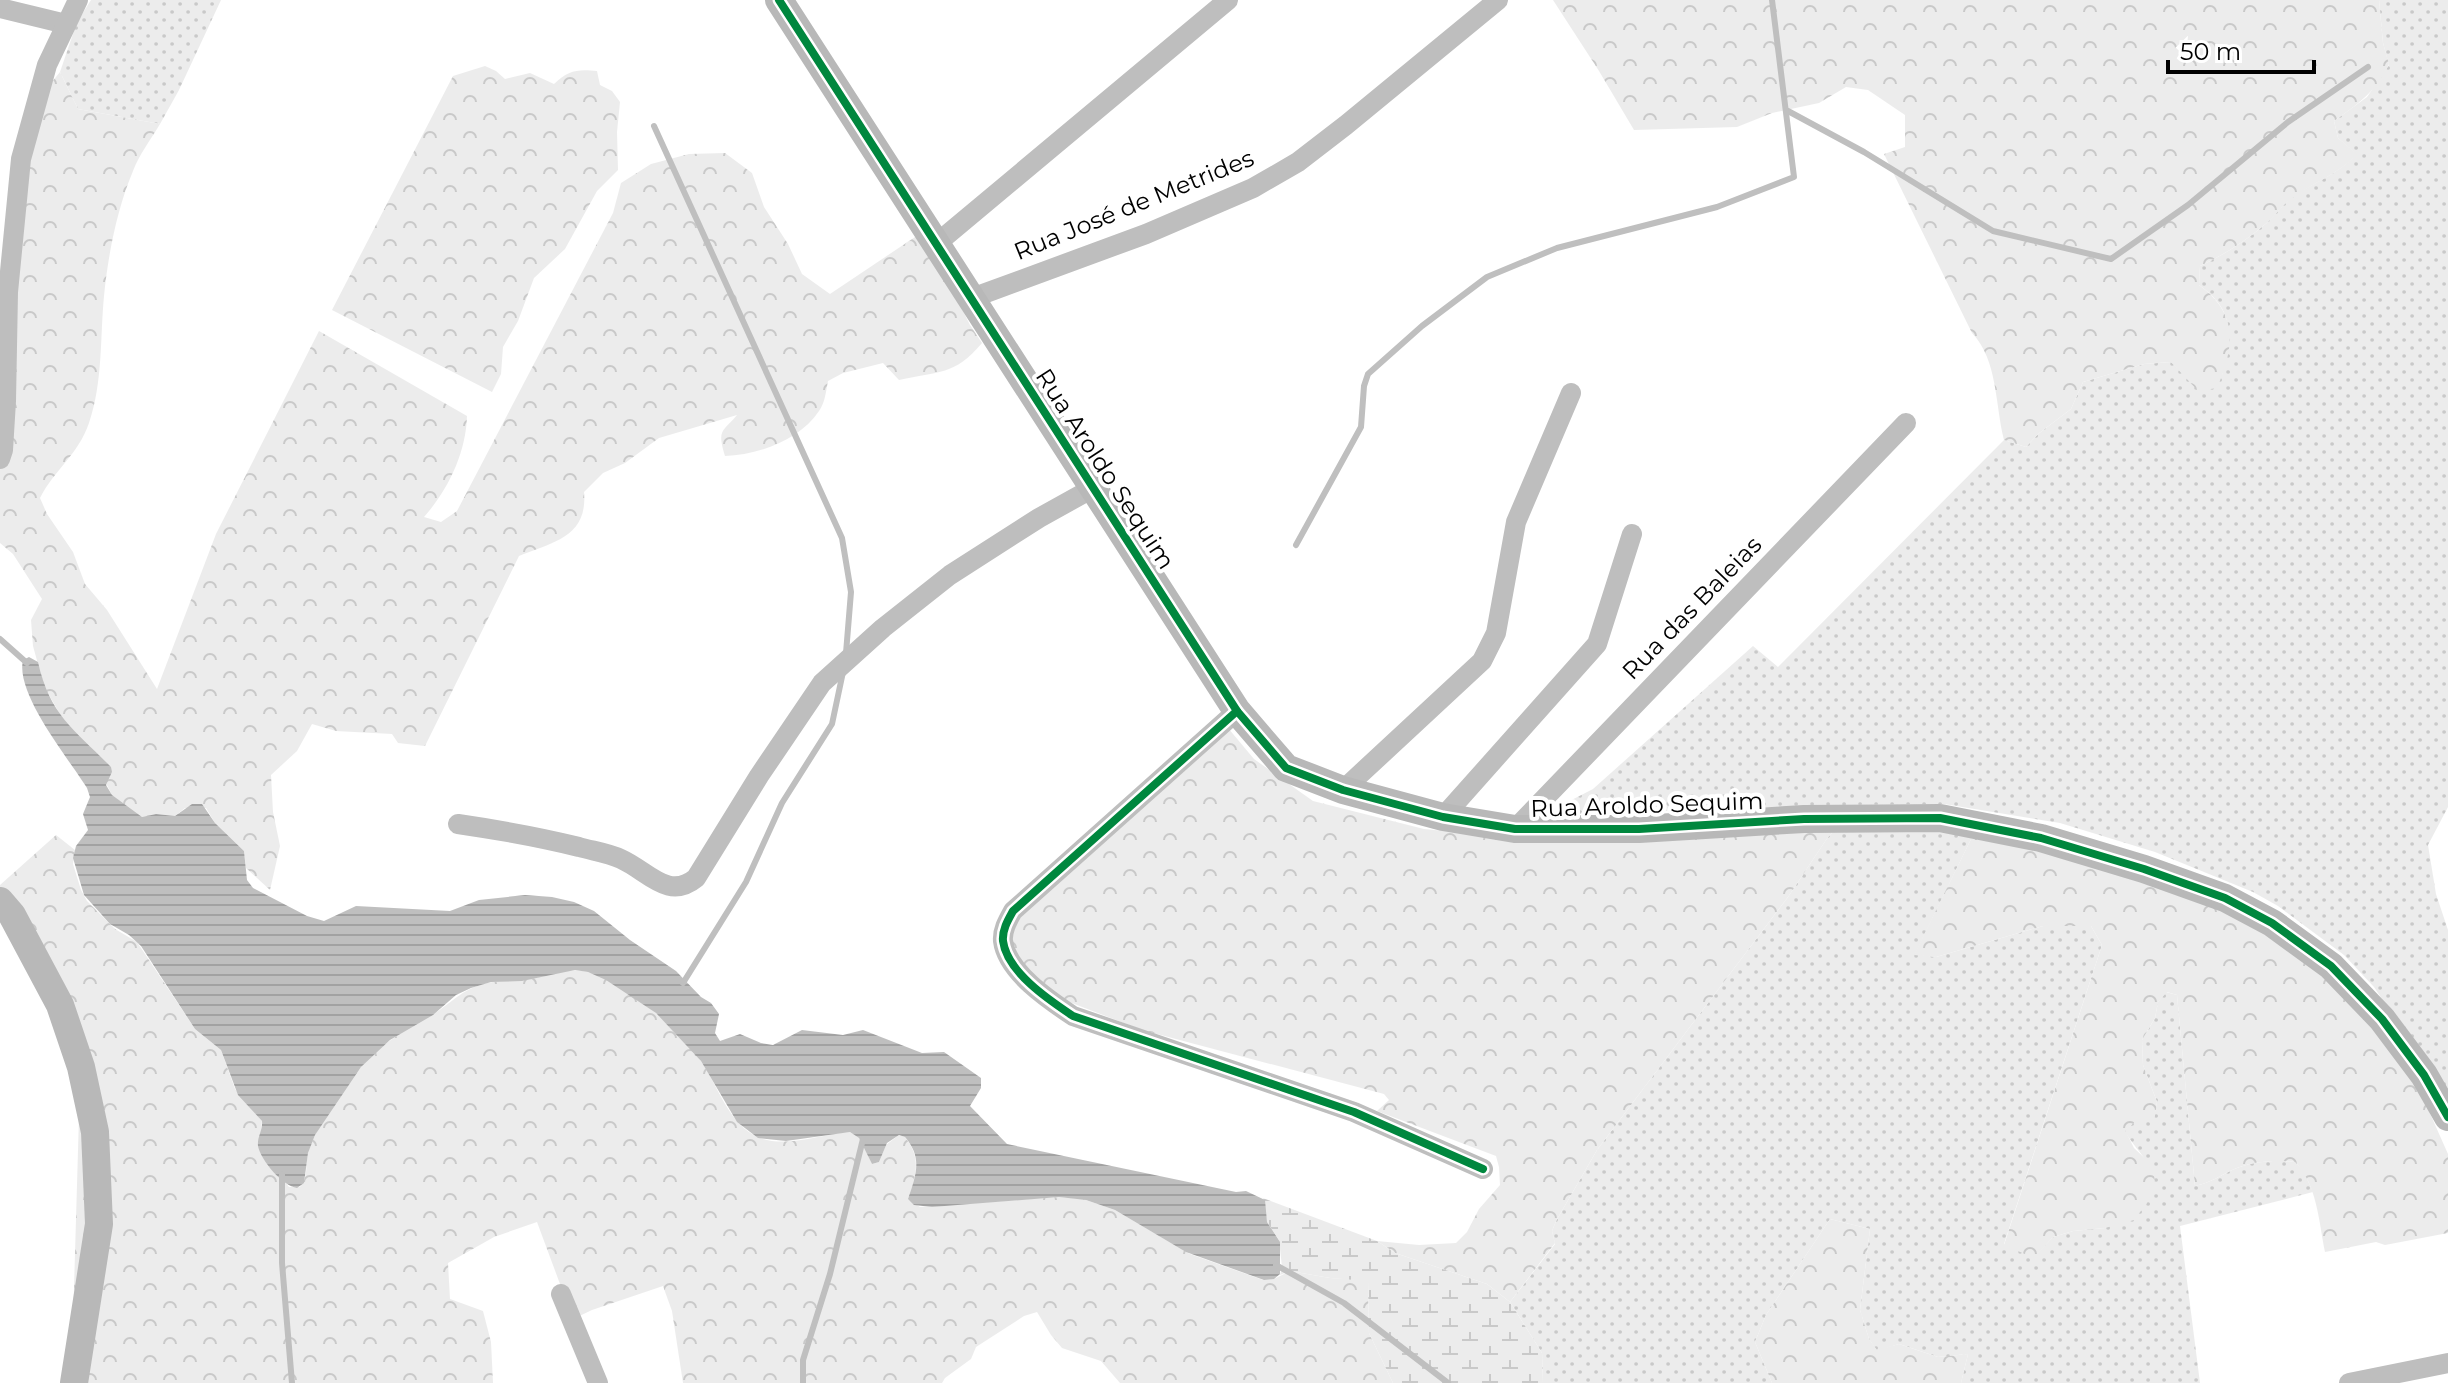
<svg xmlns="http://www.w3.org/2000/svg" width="2448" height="1383" font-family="Montserrat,sans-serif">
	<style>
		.grass { fill: url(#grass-dots) }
		.forest { fill: url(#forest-crowns) }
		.wetland { fill: url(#wetland-marsh) }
		.water { fill: url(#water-rules) }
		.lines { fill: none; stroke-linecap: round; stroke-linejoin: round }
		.stream { stroke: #bfbfbf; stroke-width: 6 }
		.street { stroke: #bebebe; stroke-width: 20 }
		.secondary { stroke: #b8b8b8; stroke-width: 28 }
		.cycleway-casing { stroke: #fff; stroke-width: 13 }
		.cycleway { stroke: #00873e; stroke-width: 8 }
		.labels { text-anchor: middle; stroke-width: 8; stroke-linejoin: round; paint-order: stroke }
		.street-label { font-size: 24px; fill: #000; stroke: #fff }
	</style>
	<defs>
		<pattern id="grass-dots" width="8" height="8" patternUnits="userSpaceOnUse" patternTransform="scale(2)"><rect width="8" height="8" fill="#ececec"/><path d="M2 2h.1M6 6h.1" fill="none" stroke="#c9c9c9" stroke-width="1.8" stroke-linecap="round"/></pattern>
		<pattern id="forest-crowns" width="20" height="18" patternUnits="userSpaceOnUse" patternTransform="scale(2)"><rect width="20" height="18" fill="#ececec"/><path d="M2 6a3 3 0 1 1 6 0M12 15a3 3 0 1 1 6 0" fill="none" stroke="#c9c9c9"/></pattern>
		<pattern id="wetland-marsh" width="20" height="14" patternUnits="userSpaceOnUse" patternTransform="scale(2)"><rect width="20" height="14" fill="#ececec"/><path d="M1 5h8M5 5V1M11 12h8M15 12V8" fill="none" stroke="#c9c9c9"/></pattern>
		<pattern id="water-rules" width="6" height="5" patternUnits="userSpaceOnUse" patternTransform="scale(2)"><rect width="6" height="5" fill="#bfbfbf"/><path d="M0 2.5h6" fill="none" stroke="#a2a2a2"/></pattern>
	</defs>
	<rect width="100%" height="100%" fill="#fff"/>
	<!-- grass -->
	<g class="grass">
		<polygon points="91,0 221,0 179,90 160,124 78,109 60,72 77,22"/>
		<path d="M2379 0H2448V807L2428 845 2436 894 2448 930V1098L2374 987 2344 955 2278 906 2253 892 2155 852 2060 823 1944 804 1842 805 1549 815 1554 809 1593 789 1753 646 1778 667 2004 440 2026 447 2038 434 2071 409 2083 382 2144 364 2171 362 2185 375H2222C2231 335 2236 311 2199 285L2200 266C2222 256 2244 242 2263 226 2273 218 2280 207 2290 199 2311 183 2340 174 2356 154L2338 138 2334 121 2367 97 2389 65 2383 43Z"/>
		<path d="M1895 826 1973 835 1915 954 1936 957 2043 926H2091L2102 945 2004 1244 2034 1257 2053 1237 2073 1231 2105 1228 2155 1180C2150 1160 2134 1148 2124 1130L2135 1122H2153L2157 1102 2143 1065 2142 1040 2155 1018 2158 1002 2166 992 2177 995 2195 1186C2211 1183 2222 1174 2237 1168 2256 1161 2275 1160 2295 1162L2303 1170 2313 1192 2180 1226 2200 1383H1961L1968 1354 1938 1357 1899 1344 1877 1351 1869 1339 1860 1310 1870 1229 1830 1219 1766 1315 1755 1342 1772 1383H1543L1542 1353 1510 1302 1555 1244 1552 1231 1556 1221 1597 1150 1788 897 1828 837 1836 829Z"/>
	</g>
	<!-- forest -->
	<g class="forest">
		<path d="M1553 0H2379L2383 43 2389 64C2378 90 2357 105 2334 121L2338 138 2357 154C2340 174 2311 183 2290 200 2280 207 2273 219 2263 226 2244 242 2222 256 2200 266L2199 285C2238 313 2235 346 2217 388L2198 391 2171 362 2144 364 2083 382 2071 409 2038 434 2026 447 2004 440C1995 405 1998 360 1972 333L1884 154 1905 147V115L1868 90 1846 87 1819 103 1772 113 1737 127 1634 130 1599 71Z"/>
		<path d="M485 66 496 71 505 79 530 73 554 84C568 70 578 69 597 71L600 85 612 91 620 102 617 132 618 170 597 191 565 249 534 278 518 321 503 347 501 374 492 392 332 310 453 76Z"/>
		<path d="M60 72 78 109 160 124C151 139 139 155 133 171 117 209 108 255 104 296 100 338 103 382 89 423 78 455 54 470 40 498L47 514 73 552 85 584 107 610 157 689 216 534 319 331 467 416C466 453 448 490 424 517L441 522 457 511 613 213 621 183 651 164 689 154 725 153 752 173 764 207 788 244 802 274 830 294 918 235 952 289 970 325 982 343C954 376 939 371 899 380L883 363 843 373 828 381C826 391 825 403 819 411 800 440 758 455 725 456 717 429 722 433 737 415L659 438 625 463 603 473 584 492C588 537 553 542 519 556L425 746 398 743 392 734 336 731 312 724 297 751 271 775 273 812 280 846 270 890 246 868 244 851 215 823 206 808H185L175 816 156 814 142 817 135 814 112 795 106 783 112 772 66 725 44 686 33 646 31 620 42 599 13 554 0 543V434L31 137 51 83Z"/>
		<polygon points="1228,728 1254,759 1313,801 1424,829 1556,842 1836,829 1828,837 1788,897 1597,1150 1556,1221 1552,1231 1555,1243 1510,1302 1487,1284 1395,1253 1377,1241 1419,1245 1456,1243 1467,1232 1479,1209 1500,1185 1499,1167 1496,1156 1377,1111 1389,1100 1384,1094 1142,1030 1064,1000 1015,959 1007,922"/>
		<path d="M56 835 75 850 73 864 81 890 87 901 115 929 137 942 195 1029 221 1050 235 1089 262 1121 259 1149 289 1187H300C310 1175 304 1161 310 1147 323 1114 349 1077 375 1053 392 1037 411 1027 430 1016 453 1003 459 990 487 983 501 980 516 982 530 979 546 976 567 968 583 971 623 977 674 1027 698 1057 718 1083 727 1125 760 1138 787 1148 822 1134 850 1132L859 1138 872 1164 879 1162 886 1145 899 1135 905 1137C922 1158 916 1176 908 1199L920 1207 1059 1197 1083 1199 1115 1210 1190 1254 1263 1280 1274 1279 1290 1271 1330 1278 1368 1280 1369 1333 1393 1383H1120L1101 1361 1062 1348 1051 1335 1037 1312 1024 1316 976 1347 971 1359 945 1378 942 1383H683L672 1311 663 1286 592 1310 573 1319 537 1222 494 1237 448 1263 450 1299 483 1311 491 1342 493 1383H68L73 1322 80 1082 0 898V885Z"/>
		<path d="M1973 835 2104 864 2238 910 2352 997 2383 1032 2428 1109 2448 1154V1233L2385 1245 2376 1242 2325 1252C2319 1222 2317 1184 2295 1162 2275 1160 2256 1161 2237 1168 2222 1174 2211 1183 2195 1186L2177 995 2167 992 2158 1002 2155 1018 2142 1040 2143 1065 2157 1102 2154 1122H2135L2125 1130 2134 1148 2151 1164 2155 1180 2147 1203 2134 1220 2105 1228 2073 1231 2053 1237 2034 1258 2004 1245 2102 945 2091 926H2043L1936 957 1914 955Z"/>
		<polygon points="1830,1219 1870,1229 1860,1310 1869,1339 1877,1350 1899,1344 1938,1357 1968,1354 1961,1383 1772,1383 1755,1342 1766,1315"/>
	</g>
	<!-- wetland -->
	<polygon class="wetland" points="1255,1195 1377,1241 1395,1253 1487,1284 1510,1302 1542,1353 1543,1383 1393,1383 1369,1333 1368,1281 1330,1278 1290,1271 1280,1275 1282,1267 1279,1240 1267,1222 1263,1198"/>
	<!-- water -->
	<path class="water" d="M29 657 38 662C50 716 75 730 111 767L112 772 106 785 112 795 142 817 156 814 175 816 192 804H202L215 823 244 851 247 880 253 888 307 916 324 921 356 906 450 911 479 900 525 895 552 897 574 902 594 911 630 940 676 971 701 997 711 1003 719 1014 715 1033 720 1041 740 1034 761 1043 773 1045 802 1030 843 1035 863 1030 922 1053 944 1052 981 1078V1088L970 1106 1007 1144 1236 1192 1246 1191 1265 1200 1267 1222 1280 1242V1274L1274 1279 1264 1280 1186 1252 1115 1210 1086 1200 1059 1197 932 1207 914 1205 908 1199C916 1175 923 1158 905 1137L899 1135 887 1143 879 1162 872 1164 859 1138 850 1132 786 1141 758 1138 737 1122 701 1061 656 1013 606 980 588 972 575 970 522 981 491 982 471 988 456 995 433 1015 390 1040 361 1067 315 1135 308 1153 304 1183 297 1188C283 1186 261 1161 258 1146 257 1137 263 1130 262 1121L238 1095 221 1050 195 1029 141 946 129 935 110 924 84 895 73 858 76 846 88 830 83 814 90 797 87 788C69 759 15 694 23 660Z"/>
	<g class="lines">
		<!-- stream -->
		<g class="stream">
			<polyline points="1788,111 1864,152 1993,231 2111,259 2188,205 2288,122 2368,67"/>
			<polyline points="654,126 842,538 851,592 846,653"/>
			<polyline points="1296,545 1361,427 1364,386 1368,374 1422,326 1487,277 1557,248 1717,207 1794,177 1772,0"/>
			<polyline points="0,639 27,663"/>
			<polyline points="683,983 746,882 782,803 832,724 843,672"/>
			<polyline points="282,1174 282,1263 292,1383"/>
			<polyline points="1276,1265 1344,1303 1448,1383"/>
			<polyline points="803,1383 803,1360 830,1274 863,1139"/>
		</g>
		<!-- street -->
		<g class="street">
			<polyline points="0,8 66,24"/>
			<polyline points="936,244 1228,0"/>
			<polyline points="972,298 1146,234 1253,188 1298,162 1346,125 1498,0"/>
			<polyline points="0,459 3,450 6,401 8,292 21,159 47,65 78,0"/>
			<path d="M1237 711 1013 911C1008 920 1002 930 1003 941 1007 972 1049 1000 1073 1016L1354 1112 1483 1169"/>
			<polyline points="1343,790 1482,661 1496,633 1516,522 1571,393"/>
			<polyline points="1443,817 1597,644 1632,534"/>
			<path d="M458 824C499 830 539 837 579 847 593 851 608 853 621 859 648 871 668 901 696 878L759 776 822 683 883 628 950 575 1039 518 1093 488"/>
			<polyline points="1515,829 1906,423"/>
			<polyline points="561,1294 598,1383"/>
			<polyline points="2349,1383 2448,1363"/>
		</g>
		<!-- secondary -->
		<g class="secondary">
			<polyline points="779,0 1237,711 1286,768 1343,790 1443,817 1515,829 1639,829 1804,819 1940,818 2041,838 2144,869 2225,898 2272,923 2331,966 2382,1019 2424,1075 2448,1117"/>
			<polyline points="0,901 12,915 60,1005 81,1067 95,1132 99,1224 74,1383"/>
		</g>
		<!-- cycleway casing -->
		<g class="cycleway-casing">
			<g id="cycleway">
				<polyline points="779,0 1237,711 1286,768 1343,790 1443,817 1515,829 1639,829 1804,819 1940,818 2041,838 2144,869 2225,898 2272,923 2331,966 2382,1019 2424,1075 2448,1117"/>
				<path d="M1237 711 1013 911C1008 920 1002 930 1003 941 1007 972 1049 1000 1073 1016L1354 1112 1483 1169"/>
			</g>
		</g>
		<!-- cycleway -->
		<use href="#cycleway" class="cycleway"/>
	</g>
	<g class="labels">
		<!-- street labels -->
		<g class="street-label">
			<text transform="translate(1134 205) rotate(-22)" y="8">Rua José de Metrides</text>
			<text transform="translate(1105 469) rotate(57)" y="8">Rua Aroldo Sequim</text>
			<text transform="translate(1692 608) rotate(-46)" y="8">Rua das Baleias</text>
			<text transform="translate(1647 805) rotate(-2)" y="8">Rua Aroldo Sequim</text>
		</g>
	</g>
	<!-- scale -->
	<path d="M2168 60v12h146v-12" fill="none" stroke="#000000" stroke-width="4"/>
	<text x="2180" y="60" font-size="24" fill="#000000" stroke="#ffffff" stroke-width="6" paint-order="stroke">50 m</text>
</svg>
